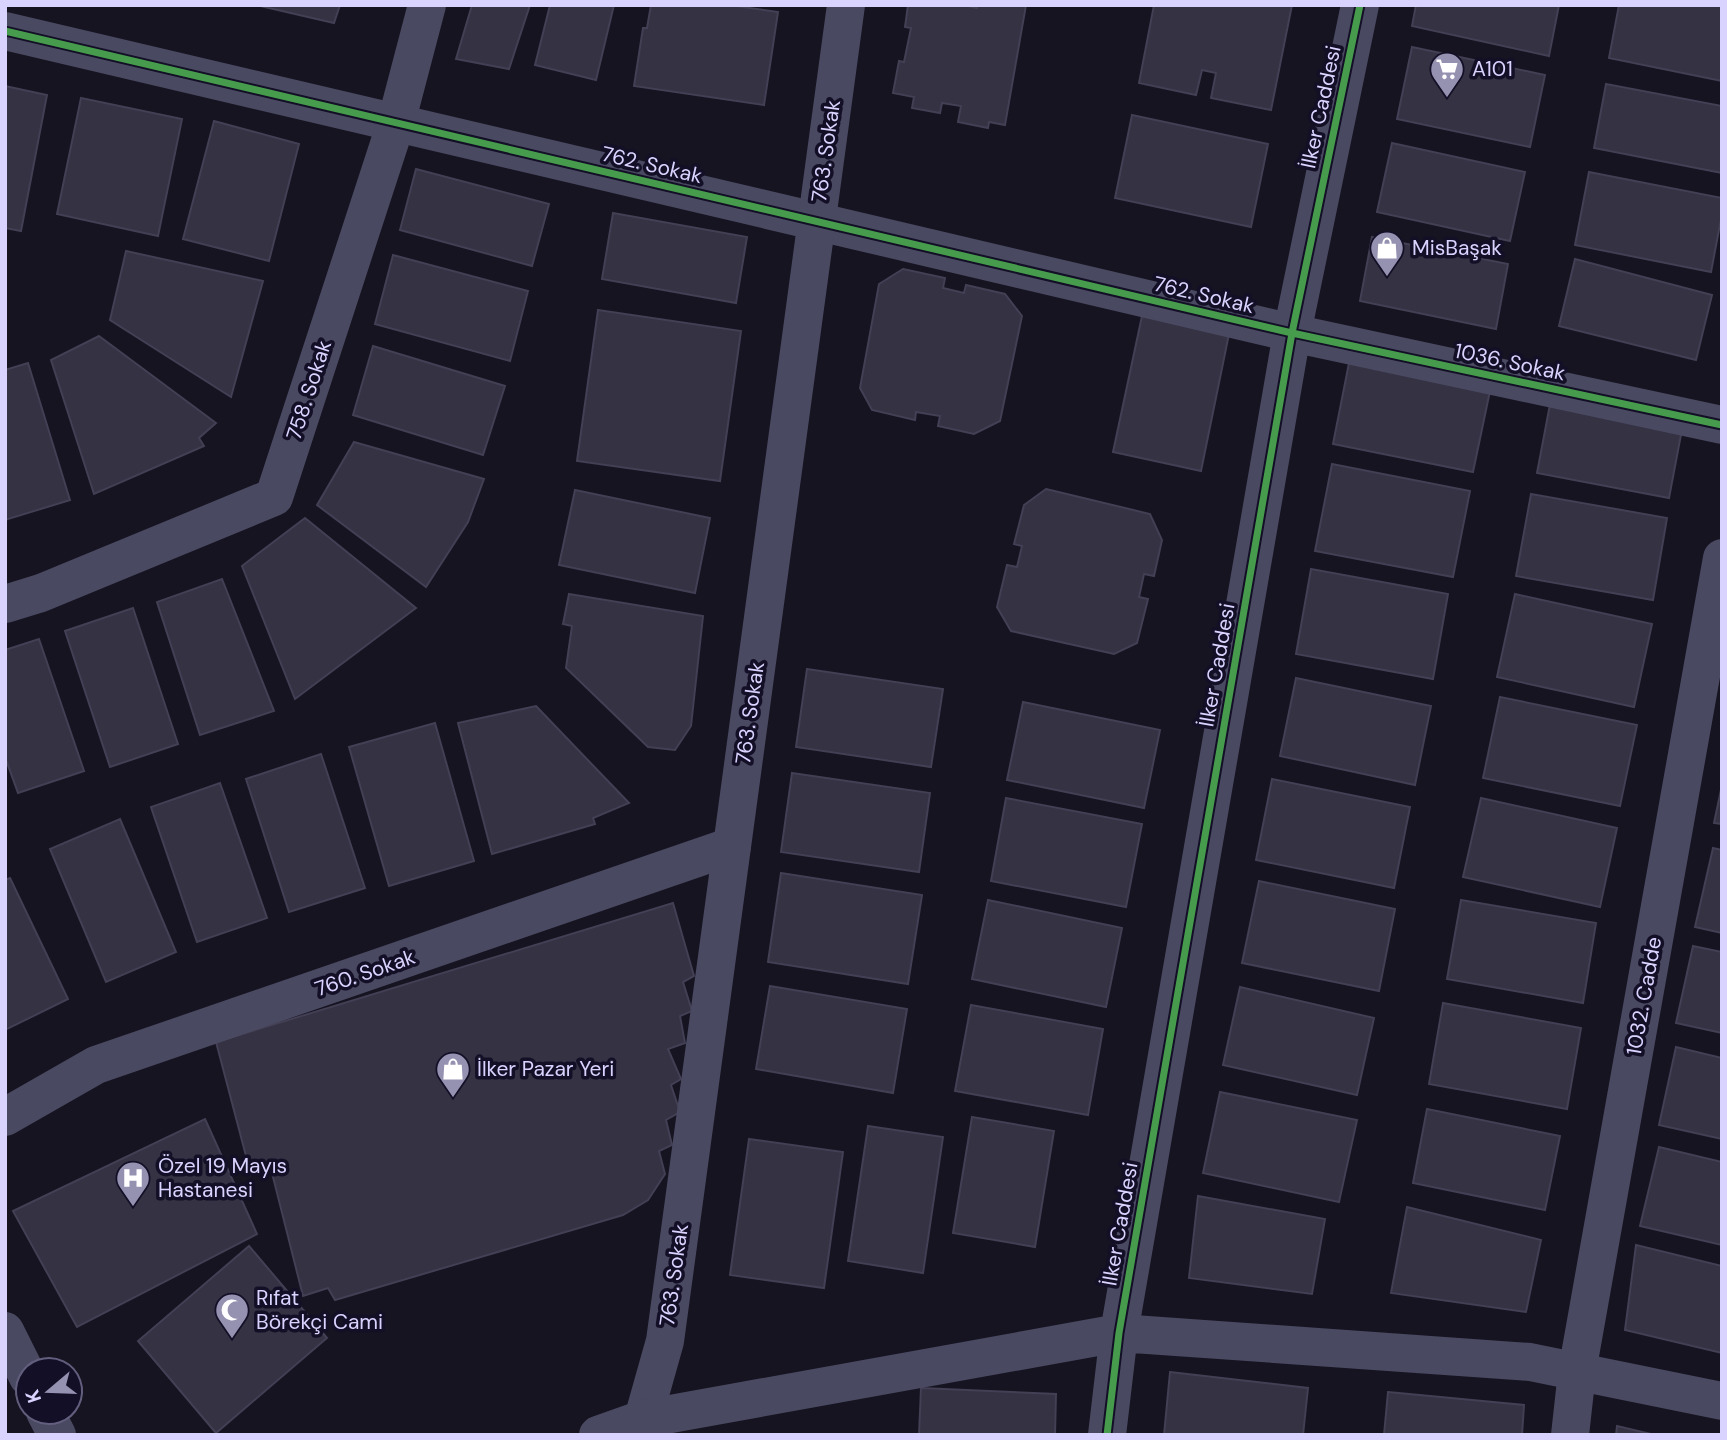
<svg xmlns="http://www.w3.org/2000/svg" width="1727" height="1440" font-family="'DM Sans',sans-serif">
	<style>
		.building { fill: #343243; stroke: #433f54; stroke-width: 2 }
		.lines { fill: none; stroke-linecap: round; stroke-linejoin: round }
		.minor { stroke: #4a4962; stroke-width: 38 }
		.tertiary { stroke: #4a4962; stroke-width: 38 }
		.cycleway-casing { stroke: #130f26; stroke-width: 11 }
		.cycleway { stroke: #469c4c; stroke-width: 7 }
		.labels { text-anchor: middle; stroke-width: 7; stroke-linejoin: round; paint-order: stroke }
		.poi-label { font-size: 21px; fill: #d9d4ff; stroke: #130f26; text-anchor: start }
		.street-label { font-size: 21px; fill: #d9d4ff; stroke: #130f26 }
	</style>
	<rect width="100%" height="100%" fill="#161421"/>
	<!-- building -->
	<g class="building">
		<polygon points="256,5 340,5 334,23"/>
		<polygon points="472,5 530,5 509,69 456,59"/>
		<polygon points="550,5 614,5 596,80 535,65"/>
		<polygon points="651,5 729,5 778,12 764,105 634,86 643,28 647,28"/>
		<polygon points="908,5 963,5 977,8 978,5 1026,5 1005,125 989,122 988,128 958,122 961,106 942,103 940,113 912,108 914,97 893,93 899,61 904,62 911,28 905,27"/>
		<polygon points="1154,5 1292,5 1271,110 1211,98 1216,73 1202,70 1196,95 1139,83"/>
		<polygon points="1416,5 1559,5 1549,56 1412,26"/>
		<polygon points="1619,5 1722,5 1722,81 1609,58"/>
		<polygon points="1412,47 1545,75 1530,147 1397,119"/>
		<polygon points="1606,84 1722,106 1722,173 1594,148"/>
		<polygon points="5,86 47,95 21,231 5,228"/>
		<polygon points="81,98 182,119 158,236 57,214"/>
		<polygon points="1132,115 1268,144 1251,227 1115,198"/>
		<polygon points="214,121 299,144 269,261 183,239"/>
		<polygon points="1392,143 1525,172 1510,241 1377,212"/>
		<polygon points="416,169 549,204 532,266 400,230"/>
		<polygon points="1589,172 1722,198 1722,214 1711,272 1575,245"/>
		<polygon points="613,213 747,237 736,303 602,279"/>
		<polygon points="1372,237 1508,264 1496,329 1360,301"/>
		<polygon points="126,251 263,281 231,397 110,320"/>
		<polygon points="393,255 528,291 510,361 375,324"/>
		<polygon points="1575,259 1712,295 1696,360 1559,326"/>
		<polygon points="903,269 945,278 943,288 964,293 966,285 1005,294 1022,316 1000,421 974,434 938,426 940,416 916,412 915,420 872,410 860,388 879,284"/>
		<polygon points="598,310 741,331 720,481 577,461"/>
		<polygon points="1142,316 1229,334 1201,471 1113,452"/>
		<polygon points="99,336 216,423 199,438 204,446 94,494 51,360"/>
		<polygon points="373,346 505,386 483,455 353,415"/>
		<polygon points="28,363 70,500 5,520 5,370"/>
		<polygon points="1349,363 1490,391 1473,472 1333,444"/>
		<polygon points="1551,399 1683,424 1669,498 1537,473"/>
		<polygon points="354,442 484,479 468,522 426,587 317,505"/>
		<polygon points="1332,464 1470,491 1453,577 1315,551"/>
		<polygon points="1046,489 1150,514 1162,540 1154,576 1144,574 1139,597 1148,599 1137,643 1114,654 1011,631 997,607 1007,565 1017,567 1022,546 1014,544 1024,505"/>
		<polygon points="575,490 710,518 695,593 559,565"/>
		<polygon points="1531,494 1667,518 1653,600 1516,576"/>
		<polygon points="305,518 416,608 295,699 242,566"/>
		<polygon points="1311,569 1448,594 1433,679 1296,654"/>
		<polygon points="222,579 274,711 200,735 157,602"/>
		<polygon points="569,594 703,616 691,726 675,750 648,747 566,668 572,626 563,624"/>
		<polygon points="1515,594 1652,624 1634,707 1497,677"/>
		<polygon points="133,608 178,744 110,767 65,631"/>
		<polygon points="39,639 84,771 18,793 5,757 5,650"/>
		<polygon points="807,669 943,689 931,767 796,747"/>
		<polygon points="1296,678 1431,706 1415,785 1280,756"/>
		<polygon points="1500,697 1637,725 1620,806 1483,778"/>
		<polygon points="1023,702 1160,730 1144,808 1007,780"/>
		<polygon points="536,706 629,803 593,818 595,824 492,854 458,723"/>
		<polygon points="435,723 474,861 389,886 349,747"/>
		<polygon points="321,754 365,888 289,912 246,779"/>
		<polygon points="792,773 930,793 919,872 781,852"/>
		<polygon points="1272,779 1410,807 1394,888 1256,860"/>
		<polygon points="220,783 267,918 197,942 151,807"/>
		<polygon points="1722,785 1722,824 1714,823"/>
		<polygon points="1006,798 1142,824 1126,907 991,881"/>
		<polygon points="1481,798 1617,828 1600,907 1463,877"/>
		<polygon points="120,819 176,952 106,982 50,849"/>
		<polygon points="1713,848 1722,850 1722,933 1695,927"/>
		<polygon points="781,873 922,895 908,984 768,962"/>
		<polygon points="10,878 68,999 5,1030 5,880"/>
		<polygon points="1259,881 1395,909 1379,991 1242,963"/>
		<polygon points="988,900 1122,928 1106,1007 972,979"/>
		<polygon points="1461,900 1596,923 1583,1003 1447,979"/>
		<polygon points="673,903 694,976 683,982 692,1011 680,1016 685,1043 668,1049 681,1079 671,1085 680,1112 666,1120 672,1145 659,1151 665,1174 648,1200 623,1215 335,1300 328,1288 303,1296 271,1169 251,1175 216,1042"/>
		<polygon points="1693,946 1722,952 1722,1033 1676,1023"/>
		<polygon points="770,986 907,1009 893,1093 756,1069"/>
		<polygon points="1240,987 1374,1018 1357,1095 1223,1065"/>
		<polygon points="1443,1003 1581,1028 1567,1109 1429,1084"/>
		<polygon points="971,1005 1103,1029 1088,1115 955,1091"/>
		<polygon points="1676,1047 1722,1058 1722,1139 1659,1125"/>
		<polygon points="1220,1092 1357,1120 1339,1202 1203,1173"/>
		<polygon points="1427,1109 1560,1136 1545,1210 1413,1183"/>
		<polygon points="972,1117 1054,1131 1035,1247 953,1233"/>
		<polygon points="205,1119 257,1234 77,1327 13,1211"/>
		<polygon points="868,1126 943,1137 923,1273 848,1261"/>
		<polygon points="749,1139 843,1152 824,1288 730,1275"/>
		<polygon points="1659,1147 1722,1162 1722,1245 1640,1226"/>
		<polygon points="1198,1196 1325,1219 1312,1294 1189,1278"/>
		<polygon points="1407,1207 1541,1240 1526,1312 1391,1293"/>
		<polygon points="1636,1245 1722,1266 1722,1353 1625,1330"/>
		<polygon points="249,1246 327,1338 216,1433 138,1341"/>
		<polygon points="1170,1372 1308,1388 1303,1435 1164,1435"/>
		<polygon points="921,1388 1056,1394 1055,1435 919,1435"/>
		<polygon points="1388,1392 1524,1405 1522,1435 1384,1435"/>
		<polygon points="1617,1426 1655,1435 1616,1435"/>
	</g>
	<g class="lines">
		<!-- minor -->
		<g class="minor">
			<polyline points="5,31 1292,333 1722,425"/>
			<polyline points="5,604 41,593 274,497 396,123 427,5"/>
			<polyline points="5,1117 96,1065 732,846"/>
			<polyline points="5,1331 28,1377"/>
			<polyline points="45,1412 57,1435"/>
			<polyline points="644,1435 643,1419 665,1341 846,5"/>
			<polyline points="1107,1435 1119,1333 1530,1362 1722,1401"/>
			<polyline points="1570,1435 1577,1372 1722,558"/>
		</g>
		<!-- tertiary -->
		<polyline class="tertiary" points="598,1435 643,1419 1119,1333 1292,333 1360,5"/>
		<!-- cycleway casing -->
		<g class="cycleway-casing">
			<g id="cycleway">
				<polyline points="5,31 1292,333 1722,425"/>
				<polyline points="1107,1435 1119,1333 1292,333 1360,5"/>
			</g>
		</g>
		<!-- cycleway -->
		<use href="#cycleway" class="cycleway"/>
	</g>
	<!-- icons -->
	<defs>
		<g id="supermarket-pin" transform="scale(1.75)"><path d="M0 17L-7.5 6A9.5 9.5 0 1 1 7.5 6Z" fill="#9591b1" stroke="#130f26"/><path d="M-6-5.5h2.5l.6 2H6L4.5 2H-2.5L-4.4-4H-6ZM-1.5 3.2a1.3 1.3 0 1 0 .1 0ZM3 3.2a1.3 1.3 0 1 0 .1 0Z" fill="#fff"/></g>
		<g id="shop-pin" transform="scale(1.75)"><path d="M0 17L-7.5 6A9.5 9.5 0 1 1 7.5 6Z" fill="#9591b1" stroke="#130f26"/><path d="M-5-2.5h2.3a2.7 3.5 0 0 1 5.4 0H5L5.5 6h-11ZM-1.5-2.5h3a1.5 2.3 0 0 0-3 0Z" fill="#fff"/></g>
		<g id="hospital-pin" transform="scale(1.75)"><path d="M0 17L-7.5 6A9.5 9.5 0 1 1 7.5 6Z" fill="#9591b1" stroke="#130f26"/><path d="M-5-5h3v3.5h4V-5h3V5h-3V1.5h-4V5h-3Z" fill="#fff"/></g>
		<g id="mosque-pin" transform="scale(1.75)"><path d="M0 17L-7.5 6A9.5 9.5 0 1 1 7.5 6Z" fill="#9591b1" stroke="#130f26"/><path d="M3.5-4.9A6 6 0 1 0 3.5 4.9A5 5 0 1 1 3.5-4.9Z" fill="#fff"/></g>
	</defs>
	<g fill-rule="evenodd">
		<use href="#supermarket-pin" x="1447" y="69"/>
		<use href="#shop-pin" x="1387" y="248"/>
		<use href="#shop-pin" x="453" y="1069"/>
		<use href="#hospital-pin" x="133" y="1178"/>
		<use href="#mosque-pin" x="232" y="1310"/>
	</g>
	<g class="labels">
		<!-- poi labels -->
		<g class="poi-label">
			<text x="1472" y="76">A101</text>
			<text x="1412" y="255">MisBaşak</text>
			<text x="477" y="1076">İlker Pazar Yeri</text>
			<text x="158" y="1173">Özel 19 Mayıs<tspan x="158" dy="24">Hastanesi</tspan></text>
			<text x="256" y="1305">Rıfat<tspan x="256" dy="24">Börekçi Cami</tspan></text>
		</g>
		<!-- street labels -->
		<g class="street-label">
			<text transform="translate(1321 107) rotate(-78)" y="7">İlker Caddesi</text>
			<text transform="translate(826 151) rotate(-82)" y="7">763. Sokak</text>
			<text transform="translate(652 165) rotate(13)" y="7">762. Sokak</text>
			<text transform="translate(1204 295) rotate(13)" y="7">762. Sokak</text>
			<text transform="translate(1510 362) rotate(12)" y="7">1036. Sokak</text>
			<text transform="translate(309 390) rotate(-72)" y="7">758. Sokak</text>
			<text transform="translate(1217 665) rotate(-80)" y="7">İlker Caddesi</text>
			<text transform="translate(750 713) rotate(-82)" y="7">763. Sokak</text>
			<text transform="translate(365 973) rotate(-19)" y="7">760. Sokak</text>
			<text transform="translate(1644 996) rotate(-80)" y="7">1032. Cadde</text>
			<text transform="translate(1120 1224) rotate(-80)" y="7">İlker Caddesi</text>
			<text transform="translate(674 1275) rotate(-82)" y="7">763. Sokak</text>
		</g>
	</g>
	<!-- border -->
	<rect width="1727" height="1440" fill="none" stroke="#d9d4ff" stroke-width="14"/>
	<!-- north arrow -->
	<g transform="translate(49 1391) rotate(251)"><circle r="33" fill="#130f26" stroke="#625e7d" stroke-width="2"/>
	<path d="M0-5L12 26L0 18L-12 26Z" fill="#9591b1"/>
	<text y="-10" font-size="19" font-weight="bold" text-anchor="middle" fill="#d9d4ff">K</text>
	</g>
</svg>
